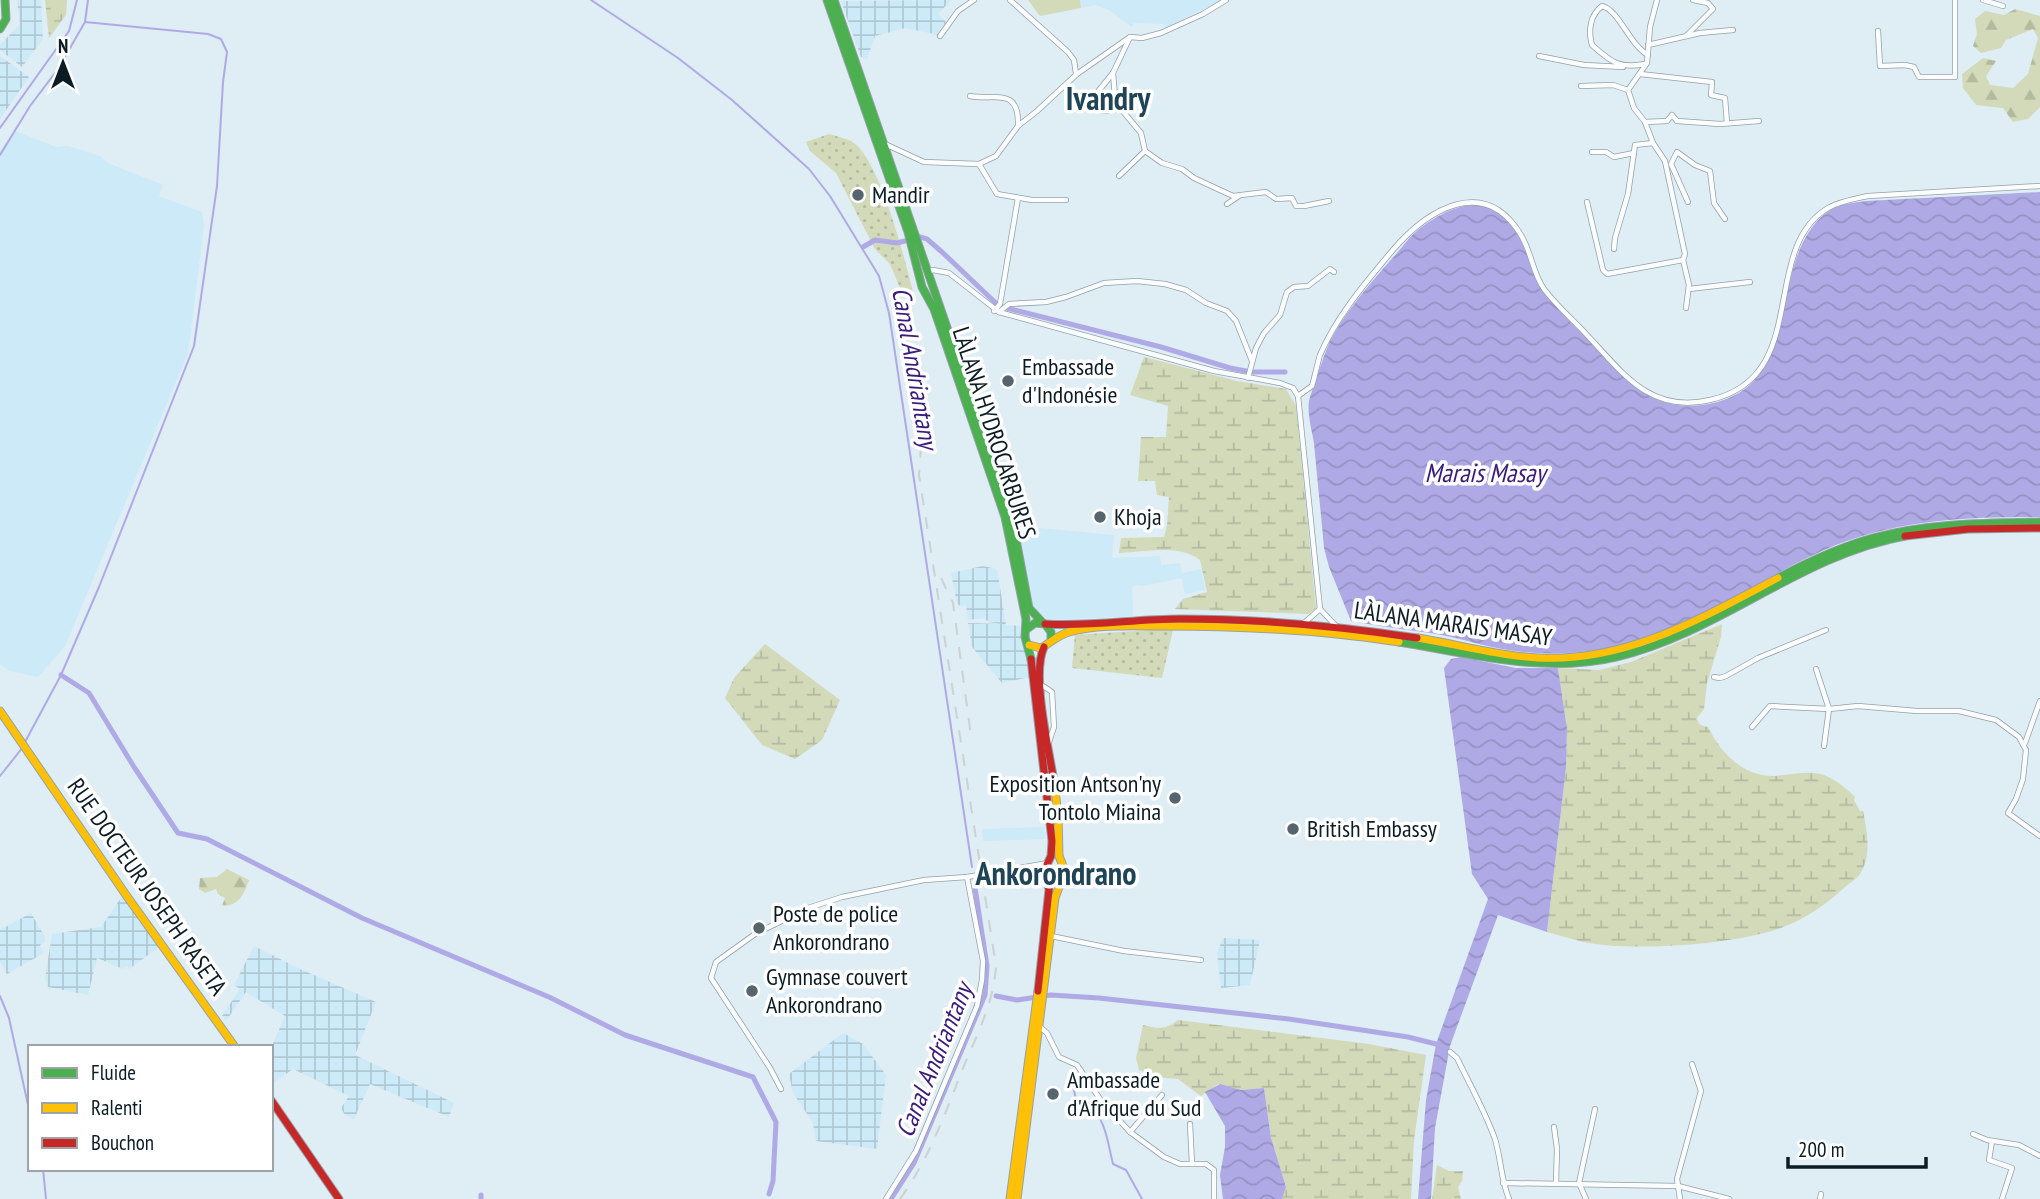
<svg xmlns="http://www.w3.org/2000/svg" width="2040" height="1199" font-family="'PT Sans Narrow',sans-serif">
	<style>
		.built { fill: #cdeaf8 }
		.industrial { fill: url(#industrial-grid) }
		.grass { fill: url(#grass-dots) }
		.forest { fill: url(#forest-firs) }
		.wetland { fill: url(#wetland-marsh) }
		.pitch { fill: #d2daba }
		.water { fill: url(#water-waves) }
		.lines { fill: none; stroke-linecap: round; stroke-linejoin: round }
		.stream { stroke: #afaae5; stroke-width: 2 }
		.canal { stroke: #afaae5; stroke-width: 5 }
		.street-casing { stroke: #94a1a8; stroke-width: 6 }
		.fast-casing { stroke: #94a1a8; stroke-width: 9 }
		.slow-casing { stroke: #94a1a8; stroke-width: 9 }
		.jam-casing { stroke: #94a1a8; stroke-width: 9 }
		.street { stroke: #fafcfd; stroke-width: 4.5 }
		.fast { stroke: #4caf50; stroke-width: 7 }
		.slow { stroke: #ffc107; stroke-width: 7 }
		.jam { stroke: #c62828; stroke-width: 7 }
		.rail { stroke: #ccd1d3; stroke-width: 2; stroke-dasharray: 12 12; stroke-linecap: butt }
		.poi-dot { fill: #56656d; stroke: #fff; stroke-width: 2.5 }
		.labels { text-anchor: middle; stroke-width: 7; stroke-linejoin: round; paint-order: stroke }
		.poi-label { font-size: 24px; fill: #0c1c24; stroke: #fff; text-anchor: start }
		.street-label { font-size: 24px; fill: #0c1c24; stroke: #fff }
		.water-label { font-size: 26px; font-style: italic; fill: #391c7a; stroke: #fff }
		.district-label { font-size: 32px; font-weight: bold; fill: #1e4456; stroke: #fff }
	</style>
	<defs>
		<pattern id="industrial-grid" width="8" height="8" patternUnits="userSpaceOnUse" patternTransform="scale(1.75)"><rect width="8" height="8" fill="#cdeaf8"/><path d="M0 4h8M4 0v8" fill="none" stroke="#afc8d4"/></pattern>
		<pattern id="grass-dots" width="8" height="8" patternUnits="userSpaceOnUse" patternTransform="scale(1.75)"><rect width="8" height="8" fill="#d2daba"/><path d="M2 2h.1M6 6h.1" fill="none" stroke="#b3baa0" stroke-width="1.8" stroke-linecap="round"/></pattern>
		<pattern id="forest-firs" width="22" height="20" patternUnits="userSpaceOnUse" patternTransform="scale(1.75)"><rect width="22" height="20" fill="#d2daba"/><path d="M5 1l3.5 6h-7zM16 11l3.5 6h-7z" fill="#b3baa0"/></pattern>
		<pattern id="wetland-marsh" width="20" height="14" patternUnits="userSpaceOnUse" patternTransform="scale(1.75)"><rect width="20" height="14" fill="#d2daba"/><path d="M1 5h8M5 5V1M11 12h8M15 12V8" fill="none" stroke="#b3baa0"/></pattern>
		<pattern id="water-waves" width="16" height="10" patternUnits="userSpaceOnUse" patternTransform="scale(1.75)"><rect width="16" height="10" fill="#afaae5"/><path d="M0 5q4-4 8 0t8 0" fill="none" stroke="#9592c4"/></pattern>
	</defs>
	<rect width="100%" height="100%" fill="#dfedf4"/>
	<!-- built -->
	<g class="built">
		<polygon points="1080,0 1220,0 1220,1 1165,28 1164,24 1134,23 1132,27 1109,10 1096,5 1081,8"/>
		<polygon points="15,131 56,147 68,146 100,156 110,164 163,185 159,196 202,212 204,226 188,353 65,646 38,677 9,671 0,664 0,152"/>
		<polygon points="1018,526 1114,535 1112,558 1160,556 1161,565 1180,563 1182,573 1201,569 1205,590 1185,594 1182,578 1142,586 1137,585 1132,587 1133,616 1050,620 1038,612 1031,602"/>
		<polygon points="1044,827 1045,839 983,841 982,829"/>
	</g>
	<!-- industrial -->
	<g class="industrial">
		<polygon points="17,0 41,0 43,39 22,67 0,50 0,45 20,24"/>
		<polygon points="951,0 938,14 946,22 938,35 906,28 875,36 867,59 861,57 841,1"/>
		<polygon points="0,56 29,77 0,119"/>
		<polygon points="983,566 997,569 1006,625 1021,626 1030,677 1002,683 972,647 968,623 1002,624 989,622 984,618 968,620 966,605 960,606 957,603 951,573"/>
		<polygon points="123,895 159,947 129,969 127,966 123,969 97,958 88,995 48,987 45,979 52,934 101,927"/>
		<polygon points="31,913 45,937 45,942 40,945 44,953 7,974 0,962 0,930"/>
		<polygon points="1223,938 1260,940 1250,985 1221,988 1217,953"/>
		<polygon points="254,946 300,969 376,1002 355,1055 454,1103 449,1117 370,1084 354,1119 345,1115 341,1108 349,1096 293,1069 271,1085 271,1048 285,1016 246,992 226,1021 222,1016 240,989 234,985"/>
		<polygon points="843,1033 863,1044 886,1075 877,1149 816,1141 813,1123 793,1093 789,1074"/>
	</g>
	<!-- grass -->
	<g class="grass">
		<path d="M829 134C836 136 844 138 851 141 879 156 905 260 913 292L900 288 890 264 875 249 836 173 810 151 806 142Z"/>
		<polygon points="1150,630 1173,630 1162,678 1072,668 1075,635"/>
	</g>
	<!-- forest -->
	<g class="forest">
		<polygon points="2015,9 2040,16 2040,107 2028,119 2013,122 2003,108 1976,105 1963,88 1962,74 1983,58 1996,61 1986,76 1990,85 2013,88 2028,74 2038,38 2033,29 2006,40 2001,48 1981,53 1973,46 1977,34 1975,19 1985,11 2004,15"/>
		<path d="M227 869 249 880C244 894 239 906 222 906L225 898 218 894 216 889 205 893 199 889 200 878 217 877Z"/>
	</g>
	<!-- wetland -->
	<g class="wetland">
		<polygon points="45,0 67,0 66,15 49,38"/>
		<path d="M1144 357 1237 381 1286 389 1296 406 1316 608 1309 614 1175 609 1183 599 1207 592 1200 560C1178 544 1146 552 1119 553L1121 538 1164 537 1167 525 1169 497 1157 495 1155 481H1138L1141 437H1166L1168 406 1130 395Z"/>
		<path d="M1722 624 1721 637 1707 683 1704 709 1697 718C1698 725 1702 726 1708 727 1720 752 1743 777 1775 776 1791 775 1808 770 1824 775 1836 780 1846 788 1855 797L1854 800 1860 811H1863C1867 831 1872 855 1860 874 1856 880 1849 883 1844 888 1826 904 1808 917 1786 926 1739 945 1633 952 1583 942 1571 939 1559 935 1547 932L1566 768 1567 729 1558 668 1599 670 1631 662Z"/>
		<polygon points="765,644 840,700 822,740 795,759 762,745 725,698 734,678"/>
		<path d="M1178 1020 1369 1044 1426 1055 1414 1140 1411 1199H1282L1286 1186 1272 1144 1264 1088 1241 1090 1218 1084 1201 1096 1178 1079 1154 1077 1139 1070 1136 1058 1143 1025C1158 1029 1165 1030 1178 1020Z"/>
		<polygon points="1437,1165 1449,1171 1463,1171 1462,1181 1458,1187 1461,1199 1432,1199"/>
	</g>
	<!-- pitch -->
	<polygon class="pitch" points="1028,0 1080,0 1081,8 1040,16"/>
	<!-- water -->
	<g class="water">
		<path d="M2040 192V517C1968 517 1904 519 1836 545 1759 576 1682 639 1598 650 1569 654 1538 655 1508 650 1482 646 1457 637 1430 633 1404 629 1378 626 1351 621L1329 567 1324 548C1321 513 1317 478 1314 443 1312 431 1307 414 1309 401 1311 393 1326 349 1330 341 1347 309 1373 280 1397 253 1404 245 1410 236 1418 230 1437 215 1466 198 1491 208 1514 219 1521 240 1530 262 1536 275 1546 290 1554 303 1564 317 1578 329 1590 341 1625 378 1651 415 1709 404 1808 385 1764 262 1826 213 1836 204 1853 203 1866 201Z"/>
		<polygon points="1461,657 1516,668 1558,668 1567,729 1566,768 1547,932 1498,915 1450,1046 1435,1128 1431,1199 1418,1199 1426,1100 1436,1044 1488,899 1472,874 1444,668 1451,659"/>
		<polygon points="1220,1084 1241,1090 1264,1088 1271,1138 1286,1187 1282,1199 1223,1199 1220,1175 1225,1147 1225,1126 1205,1092"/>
	</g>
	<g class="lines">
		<!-- stream -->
		<g class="stream">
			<polyline points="591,0 678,58 732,100 809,169 830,196 879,276 889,313 972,867"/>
			<polyline points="0,128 69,31 77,0"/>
			<polyline points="0,155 30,106 58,69 85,22 88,0"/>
			<polyline points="25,742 61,675 99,587 194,346 217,186 223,82 227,52 221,39 208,34 85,22"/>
			<polyline points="0,776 23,747"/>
			<polyline points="0,996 9,1018 30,1114"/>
			<path d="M1071 1076 1076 1100C1106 1110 1106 1136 1113 1164L1126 1170 1142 1199"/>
			<polyline points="43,1169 46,1199"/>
		</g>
		<!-- canal -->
		<g class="canal">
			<polyline points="863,247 875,240 897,243 920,237 927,239 942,252 999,306 1161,347 1230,368 1251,372 1285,372"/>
			<polyline points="61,675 89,693 134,767 178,833 207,839 362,918 549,997 625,1035 753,1077 776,1122 773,1181 769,1194"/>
			<polyline points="996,996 1017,1000 1051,995 1099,998 1289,1019 1408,1037 1436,1044"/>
			<polyline points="481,1199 481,1195"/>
			<polyline points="891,1199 914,1163 985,995 987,966 975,888"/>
		</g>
		<!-- street casing -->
		<g class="street-casing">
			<g id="street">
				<polyline points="1010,0 1068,52 1074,60 1076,74"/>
				<polyline points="1657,0 1650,27 1647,63 1628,90 1634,108 1645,122 1653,143 1665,161 1685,254 1683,260 1689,285 1686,308"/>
				<polyline points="1983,0 2003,6"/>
				<polyline points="1878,31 1880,66 1905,65 1914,67 1919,77 1955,77 1955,0"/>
				<polyline points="940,36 958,11 974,0"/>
				<polyline points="1686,36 1713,9 1708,3 1693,0"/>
				<polyline points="1648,45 1700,33 1733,30"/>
				<polyline points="1539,56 1584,65 1623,67"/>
				<path d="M1645 64C1619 69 1611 62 1592 45 1588 31 1590 15 1602 6 1619 10 1629 44 1648 55"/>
				<polyline points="1113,73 1115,97 1121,109 1141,133 1145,151 1162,163 1182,169 1194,178 1233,196 1266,192 1276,199 1292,198 1296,206 1304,206 1329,201"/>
				<polyline points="1640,74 1712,82 1711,95 1725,98 1727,123"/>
				<polyline points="1581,86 1613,85 1628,90"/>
				<path d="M970 96C994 101 1019 86 1018 125"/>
				<polyline points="1121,109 1104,111 1094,109 1091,104 1092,99 1113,73 1130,37"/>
				<polyline points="1645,122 1667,121 1672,115 1677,121 1720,124 1759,121"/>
				<polyline points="885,144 924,162 979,164 996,156 1018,126 1037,111 1077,74 1130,37 1142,38 1161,33 1203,14 1226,0"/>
				<polyline points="1592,152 1606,152 1614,157 1634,153"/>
				<polyline points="979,164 997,194 1032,200 1066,200"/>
				<polyline points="1119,176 1145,151"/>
				<polyline points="1587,202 1603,270 1607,274 1683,260"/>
				<polyline points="1688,202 1671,164 1677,152 1695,165 1710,171 1714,203 1725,219"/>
				<polyline points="1227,204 1239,196"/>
				<polyline points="1614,249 1615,238 1628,194 1635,145 1653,143"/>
				<polyline points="927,272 933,270 949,273 999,312 1214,371 1280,383 1293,388 1298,396 1320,609 1336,626"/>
				<polyline points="1689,289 1750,282"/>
				<polyline points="994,311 1000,304 1018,198"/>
				<polyline points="999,312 1009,304 1046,302 1066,297 1104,283 1137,281 1165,284 1186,290 1206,303 1227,311 1236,321 1252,361"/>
				<polyline points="1248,378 1256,348 1264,333 1280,315 1287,292 1294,287 1308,286 1330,269 1334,272"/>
				<path d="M1298 396 1312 386C1315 376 1317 365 1320 355 1336 317 1366 282 1392 251 1427 210 1484 174 1521 235 1531 251 1533 274 1544 289 1556 305 1573 320 1587 335 1623 373 1650 414 1710 400 1813 377 1758 250 1828 208 1840 201 1854 199 1868 196L2040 186"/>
				<polyline points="1303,624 1320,609"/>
				<polyline points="1816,669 1829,709 1824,746"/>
				<polyline points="1714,677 1720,678 1726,676 1758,658 1826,630"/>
				<polyline points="1040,684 1052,692 1054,727 1049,742"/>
				<polyline points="1752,727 1770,706 1829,709 1858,706 1917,711 1959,711 1996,720 2019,737 2026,750 2023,779 2016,799 2008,813 2040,836"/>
				<polyline points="2025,743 2040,701"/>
				<polyline points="1030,868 1046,876"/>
				<polyline points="1051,936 1124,951 1201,960"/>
				<polyline points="1040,1027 1047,1033 1059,1057 1077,1065 1100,1099 1130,1132 1164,1157 1180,1164 1206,1164 1214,1170 1214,1199"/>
				<path d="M1450 1052 1457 1058C1470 1085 1485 1111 1495 1139 1501 1159 1501 1180 1509 1199"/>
				<polyline points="781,1089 770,1068 711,978 716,962 755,934 808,908 842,897 924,880 967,877 1048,863"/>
				<polyline points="1190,1124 1192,1164"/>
				<polyline points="1554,1127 1557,1149 1556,1183"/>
				<polyline points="1130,1132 1162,1095"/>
				<polyline points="1973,1134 1987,1140 2019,1145 2040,1156"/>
				<polyline points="1992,1141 1989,1160 2012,1168 2002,1199"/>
				<polyline points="1503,1183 1678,1186 1729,1199"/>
				<polyline points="886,1199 916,1151 977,1006 982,980 983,961 967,877"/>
				<polyline points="1586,1199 1579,1183 1595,1109"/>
				<polyline points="1680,1199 1677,1179 1701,1091 1692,1064"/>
				<polyline points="1820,1199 1821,1194"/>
			</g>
		</g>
		<!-- fast casing -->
		<g class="fast-casing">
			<g id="fast">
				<polyline points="827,0 908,232 922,287 934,309 1005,517 1026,619 1025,637 1031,659"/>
				<polyline points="834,0 1001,484 1014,529 1029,608 1043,623"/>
				<polyline points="0,29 6,19 5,0"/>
				<path d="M1778 578C1808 562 1840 547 1873 538 1927 523 1984 523 2040 522"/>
				<polyline points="1027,629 1035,623 1045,624 1051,632 1051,640"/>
				<path d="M1399 642C1472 654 1543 674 1616 657 1719 633 1800 555 1905 536"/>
			</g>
		</g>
		<!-- slow casing -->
		<g class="slow-casing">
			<g id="slow">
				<path d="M1417 638C1457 644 1497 656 1538 658 1626 663 1702 618 1778 578"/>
				<path d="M1029 645 1041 648C1050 643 1058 635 1069 632 1099 624 1133 626 1165 626 1243 626 1322 630 1399 642"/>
				<polyline points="0,711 126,895 235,1047"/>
				<polyline points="1010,1199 1038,991"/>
				<polyline points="1017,1199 1055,898 1065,871 1059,856 1058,815 1054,782"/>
			</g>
		</g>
		<!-- jam casing -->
		<g class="jam-casing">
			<g id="jam">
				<polyline points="1905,536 1968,529 2040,528"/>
				<path d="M1045 624C1090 627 1135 619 1180 619 1259 619 1338 626 1417 638"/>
				<path d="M1044 647C1031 675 1049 749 1054 782"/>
				<polyline points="1031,659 1052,841 1051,856 1045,869 1049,890 1038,991"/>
				<polyline points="271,1100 339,1199"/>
			</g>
		</g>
		<!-- street -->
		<use href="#street" class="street"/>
		<!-- fast -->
		<use href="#fast" class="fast"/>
		<!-- slow -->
		<use href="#slow" class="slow"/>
		<!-- jam -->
		<use href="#jam" class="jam"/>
		<!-- rail -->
		<g class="rail">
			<polyline points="941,578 953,603 971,736"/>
			<path d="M900 1199C929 1159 945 1114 963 1068 977 1035 994 1002 996 966L919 475 921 446"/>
		</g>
	</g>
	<!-- markers -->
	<g class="poi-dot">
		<circle cx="858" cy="195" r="7"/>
		<circle cx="1008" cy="381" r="7"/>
		<circle cx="1100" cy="517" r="7"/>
		<circle cx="1175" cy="798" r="7"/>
		<circle cx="1293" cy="829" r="7"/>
		<circle cx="759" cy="928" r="7"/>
		<circle cx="752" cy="991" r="7"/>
		<circle cx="1053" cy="1094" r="7"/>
	</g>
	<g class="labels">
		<!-- poi labels -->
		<g class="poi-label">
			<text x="872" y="203">Mandir</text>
			<text x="1022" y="375">Embassade<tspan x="1022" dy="28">d'Indonésie</tspan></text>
			<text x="1114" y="525">Khoja</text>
			<text x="1161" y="792" text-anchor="end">Exposition Antson'ny<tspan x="1161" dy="28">Tontolo Miaina</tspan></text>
			<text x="1307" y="837">British Embassy</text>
			<text x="773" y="922">Poste de police<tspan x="773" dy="28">Ankorondrano</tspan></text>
			<text x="766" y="985">Gymnase couvert<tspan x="766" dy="28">Ankorondrano</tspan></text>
			<text x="1067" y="1088">Ambassade<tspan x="1067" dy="28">d'Afrique du Sud</tspan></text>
		</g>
		<!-- street labels -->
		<g class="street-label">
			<text transform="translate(994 433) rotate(72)" y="8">LÀLANA HYDROCARBURES</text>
			<text transform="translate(1453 624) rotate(8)" y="8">LÀLANA MARAIS MASAY</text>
			<text transform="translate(147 887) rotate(55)" y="8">RUE DOCTEUR JOSEPH RASETA</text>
		</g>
		<!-- water labels -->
		<g class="water-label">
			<text transform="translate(915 368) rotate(80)" y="9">Canal Andriantany</text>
			<text x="1485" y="482">Marais Masay</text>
			<text transform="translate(934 1060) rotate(-68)" y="9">Canal Andriantany</text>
		</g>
		<!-- district labels -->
		<g class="district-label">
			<text x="1108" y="110">Ivandry</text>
			<text x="1056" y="885">Ankorondrano</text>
		</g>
	</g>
	<!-- legend -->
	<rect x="28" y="1045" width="245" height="126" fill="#ffffff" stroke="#9ea4a7" stroke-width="2"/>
	<rect x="42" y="1068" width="35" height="10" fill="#4caf50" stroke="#9ea4a7" stroke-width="2"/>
	<text x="91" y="1080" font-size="21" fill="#0c1c24">Fluide</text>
	<rect x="42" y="1103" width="35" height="10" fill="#ffc107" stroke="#9ea4a7" stroke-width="2"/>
	<text x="91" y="1115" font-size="21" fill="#0c1c24">Ralenti</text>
	<rect x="42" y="1138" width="35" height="10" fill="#c62828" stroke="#9ea4a7" stroke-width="2"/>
	<text x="91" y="1150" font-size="21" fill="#0c1c24">Bouchon</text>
	<!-- north arrow -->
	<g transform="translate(63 63)" stroke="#ffffff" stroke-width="5" paint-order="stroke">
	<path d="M0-5L12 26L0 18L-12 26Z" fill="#0c1c24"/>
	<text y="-10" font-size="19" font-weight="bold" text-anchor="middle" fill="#0c1c24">N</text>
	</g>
	<!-- scale -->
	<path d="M1788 1157v10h138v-10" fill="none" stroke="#0c1c24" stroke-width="3.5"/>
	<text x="1798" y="1157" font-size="21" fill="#0c1c24" stroke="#ffffff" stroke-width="5" paint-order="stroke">200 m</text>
</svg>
